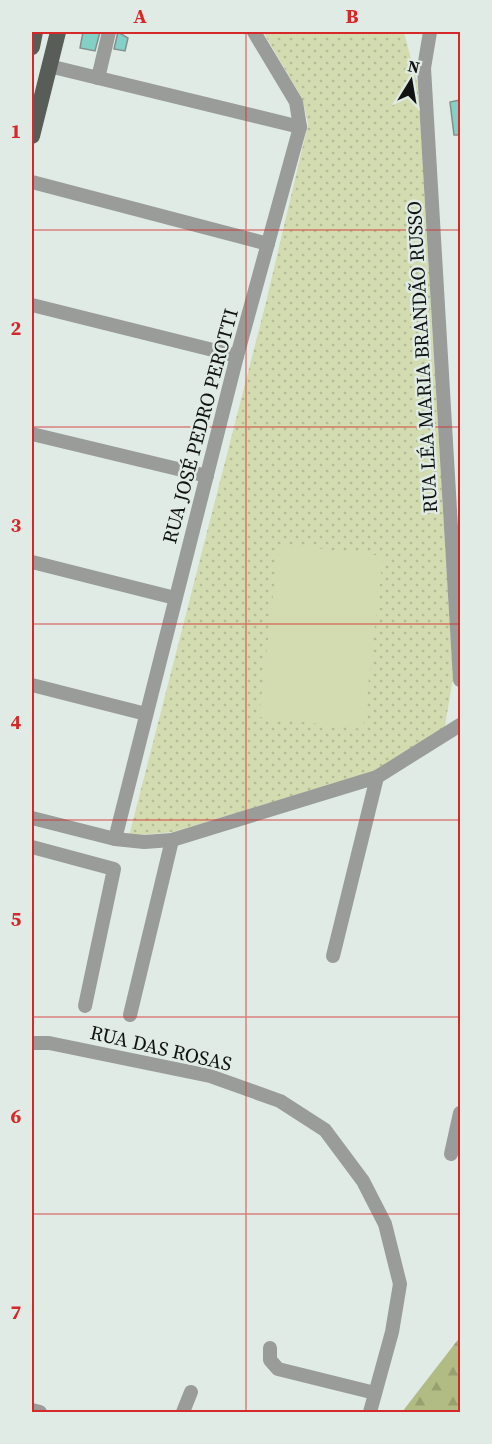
<svg xmlns="http://www.w3.org/2000/svg" width="492" height="1444" font-family="'Source Serif 4',serif">
	<style>
		.grass { fill: url(#grass-dots) }
		.forest { fill: url(#forest-firs) }
		.pitch { fill: #d2dcb0 }
		.building { fill: #83d0c7; stroke: #848e8c; stroke-width: 1.5 }
		.lines { fill: none; stroke-linecap: round; stroke-linejoin: round }
		.minor { stroke: #999c99; stroke-width: 14 }
		.major { stroke: #595d58; stroke-width: 16 }
		.grid { fill: none; stroke: #d62828; stroke-width: 1.5; stroke-opacity: 0.55 }
		.labels { text-anchor: middle; stroke-width: 5; stroke-linejoin: round; paint-order: stroke }
		.street-label { font-size: 20px; fill: #101311; stroke: #e1ebe6 }
		.neatline { fill: none; stroke: #d62828; stroke-width: 2 }
		.grid-label { font-size: 20px; text-anchor: middle; font-weight: bold; fill: #d62828 }
	</style>
	<defs>
		<pattern id="grass-dots" width="8" height="8" patternUnits="userSpaceOnUse" patternTransform="scale(1.5)"><rect width="8" height="8" fill="#d2dcb0"/><path d="M2 2h.1M6 6h.1" fill="none" stroke="#b3bc96" stroke-width="1.8" stroke-linecap="round"/></pattern>
		<pattern id="forest-firs" width="22" height="20" patternUnits="userSpaceOnUse" patternTransform="scale(1.5)"><rect width="22" height="20" fill="#b0bc83"/><path d="M5 1l3.5 6h-7zM16 11l3.5 6h-7z" fill="#96a170"/></pattern>
	</defs>
	<rect width="100%" height="100%" fill="#e1ebe6"/>
	<!-- grass -->
	<polygon class="grass" points="263,32 404,32 418,86 453,678 444,732 376,771 173,832 129,836 266,302 308,124 302,98"/>
	<!-- forest -->
	<polygon class="forest" points="460,1337 460,1412 402,1412"/>
	<!-- pitch -->
	<polygon class="pitch" points="279,544 383,556 363,729 259,717"/>
	<!-- building -->
	<g class="building">
		<polygon points="83,32 100,32 95,51 80,48"/>
		<polygon points="118,32 128,38 125,51 114,49"/>
		<polygon points="460,100 460,135 454,135 450,102"/>
	</g>
	<g class="lines">
		<!-- minor -->
		<g class="minor">
			<polyline points="430,32 424,68 460,680"/>
			<polyline points="49,66 300,127"/>
			<polyline points="98,78 109,32"/>
			<polyline points="32,182 268,244"/>
			<polyline points="32,305 237,356"/>
			<polyline points="32,434 207,476"/>
			<polyline points="32,562 175,598"/>
			<polyline points="32,685 146,714"/>
			<polyline points="32,818 115,839 144,842 172,840 377,777 460,725"/>
			<polyline points="115,839 237,356 300,127 296,102 254,32"/>
			<polyline points="32,847 114,869 85,1006"/>
			<polyline points="333,956 377,777"/>
			<polyline points="130,1015 172,840"/>
			<polyline points="32,1043 49,1043 210,1076 280,1101 325,1130 363,1181 385,1224 400,1284 392,1332 370,1412"/>
			<polyline points="451,1154 460,1113"/>
			<polyline points="270,1348 270,1360 278,1369 375,1393"/>
			<polyline points="32,1410 40,1412"/>
			<polyline points="183,1412 191,1392"/>
		</g>
		<!-- major -->
		<g class="major">
			<polyline points="32,47 35,32"/>
			<polyline points="32,136 58,32"/>
		</g>
	</g>
	<!-- grid -->
	<path class="grid" d="M246 32V1412M32 230H460M32 427H460M32 624H460M32 820H460M32 1017H460M32 1214H460"/>
	<g class="labels">
		<!-- street labels -->
		<g class="street-label">
			<text transform="translate(422 357) rotate(-93)" y="7">RUA LÉA MARIA BRANDÃO RUSSO</text>
			<text transform="translate(200 426) rotate(-75)" y="7">RUA JOSÉ PEDRO PEROTTI</text>
			<text transform="translate(161 1048) rotate(13)" y="7">RUA DAS ROSAS</text>
		</g>
	</g>
	<!-- border -->
	<rect width="492" height="1444" fill="none" stroke="#e1ebe6" stroke-width="66"/>
	<!-- north arrow -->
	<g transform="translate(411 81) rotate(11)" stroke="#e1ebe6" stroke-width="4.5" paint-order="stroke">
	<path d="M0-4.5L10 22L0 15L-10 22Z" fill="#101311"/>
	<text y="-9" font-size="16" font-weight="bold" text-anchor="middle" fill="#101311">N</text>
	</g>
	<rect x="33" y="33" width="426" height="1378" class="neatline"/>
	<g class="grid-label">
		<text x="140" y="23">A</text>
		<text x="352" y="23">B</text>
		<text x="16" y="138">1</text>
		<text x="16" y="335">2</text>
		<text x="16" y="532">3</text>
		<text x="16" y="729">4</text>
		<text x="16" y="926">5</text>
		<text x="16" y="1123">6</text>
		<text x="16" y="1319">7</text>
	</g>
</svg>
